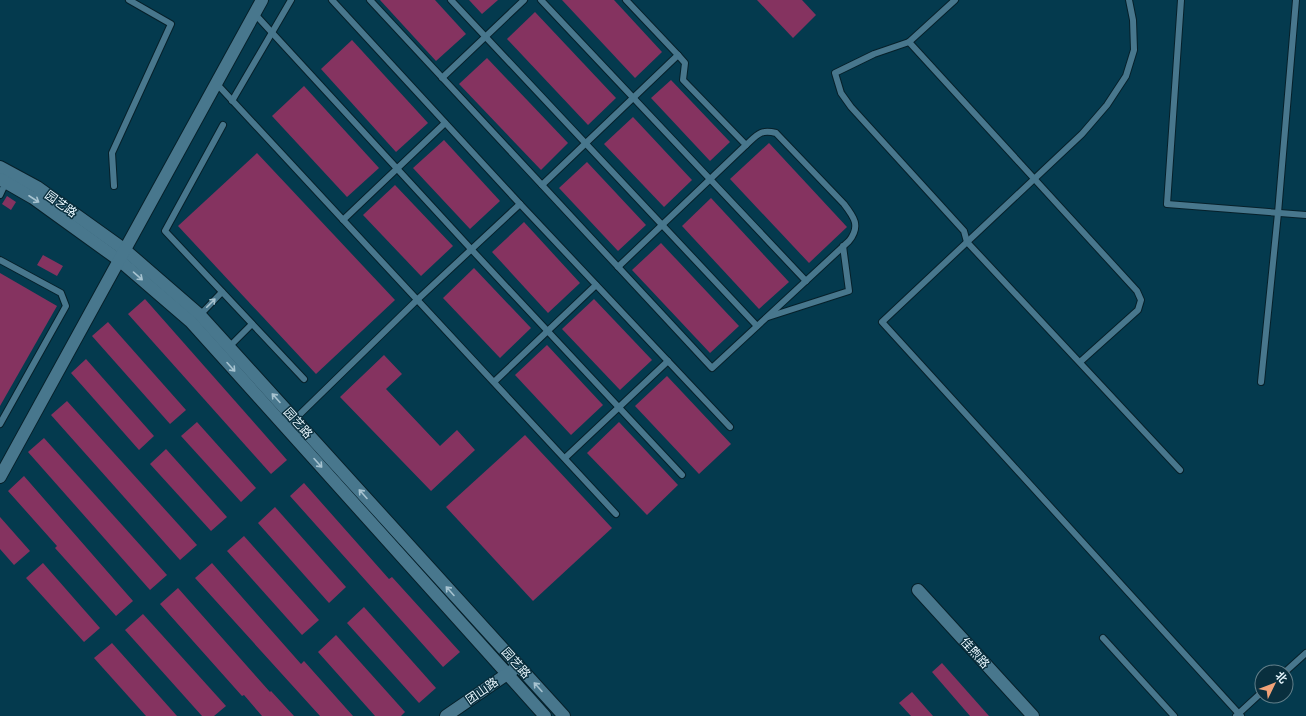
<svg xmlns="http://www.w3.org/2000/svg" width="1306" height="716" font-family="Helvetica,'Noto Sans SC',sans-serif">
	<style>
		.building { fill: #853360 }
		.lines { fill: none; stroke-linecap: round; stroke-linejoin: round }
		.lane-casing { stroke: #06202a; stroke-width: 8 }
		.street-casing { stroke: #06202a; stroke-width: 14 }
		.secondary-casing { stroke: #06202a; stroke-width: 14 }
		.lane { stroke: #48778d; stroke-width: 6 }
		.street { stroke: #48778d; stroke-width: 12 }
		.secondary { stroke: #48778d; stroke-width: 12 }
		.oneway { stroke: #a7c3d0 }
		.labels { text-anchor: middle; stroke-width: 3; stroke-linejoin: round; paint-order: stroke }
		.street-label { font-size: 12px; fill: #e7f6fd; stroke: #092f3e }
	</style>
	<rect width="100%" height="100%" fill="#043a4e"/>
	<!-- building -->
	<g class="building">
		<polygon points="380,0 435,0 466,34 436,61"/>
		<polygon points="469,0 498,0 482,14"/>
		<polygon points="562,0 614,0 662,52 635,78"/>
		<polygon points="757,0 802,0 816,15 793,38"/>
		<polygon points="535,12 616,98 588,125 507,39"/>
		<polygon points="352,40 428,123 396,152 321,69"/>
		<polygon points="487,58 568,143 541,170 459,84"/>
		<polygon points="671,80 730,142 710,161 651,98"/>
		<polygon points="304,86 379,168 347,197 272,116"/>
		<polygon points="633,117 692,180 664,207 604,144"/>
		<polygon points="444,140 500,201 470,229 413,168"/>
		<polygon points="769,143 847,227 809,263 730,179"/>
		<polygon points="257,153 395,300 316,374 178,226"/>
		<polygon points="587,162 646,225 618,251 559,188"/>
		<polygon points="395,185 453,246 421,276 363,215"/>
		<polygon points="7,196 16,202 11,210 2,204"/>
		<polygon points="711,198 789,282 759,309 682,226"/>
		<polygon points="524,222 580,283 548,313 492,252"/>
		<polygon points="661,243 739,326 710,353 632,270"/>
		<polygon points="43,255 63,266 57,276 37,265"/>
		<polygon points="474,268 531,328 500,358 443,298"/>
		<polygon points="0,273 57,306 0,406"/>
		<polygon points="145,299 287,460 271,474 128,314"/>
		<polygon points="594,299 652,360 620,390 562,329"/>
		<polygon points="108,322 186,410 170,424 92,336"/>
		<polygon points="547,345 603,405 571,435 515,375"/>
		<polygon points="384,355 402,374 386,389 440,446 457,430 475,450 431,491 340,397"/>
		<polygon points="86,359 154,436 139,450 71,373"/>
		<polygon points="667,376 731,444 699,474 635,406"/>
		<polygon points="67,401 197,545 180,560 51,415"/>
		<polygon points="197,422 256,488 241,502 181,436"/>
		<polygon points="619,422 678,485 647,515 587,453"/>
		<polygon points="525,435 612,528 533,601 446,507"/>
		<polygon points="44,438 167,575 150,590 28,452"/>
		<polygon points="166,449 227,517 211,531 150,464"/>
		<polygon points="24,476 133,601 116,616 55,548 57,546 8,491"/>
		<polygon points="304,483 389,579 392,577 460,652 443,667 290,496"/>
		<polygon points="275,507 346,587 329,603 258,523"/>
		<polygon points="0,517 30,551 14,565 0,549"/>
		<polygon points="244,536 319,620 302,635 227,551"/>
		<polygon points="43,563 100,628 84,642 26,578"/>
		<polygon points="212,563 301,664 304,661 353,716 320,716 195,578"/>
		<polygon points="178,588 270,692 271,691 294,716 262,716 244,695 242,696 160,604"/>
		<polygon points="364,607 436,688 419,703 347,623"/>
		<polygon points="143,614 226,706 214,716 202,716 125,630"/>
		<polygon points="336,635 405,712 401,716 375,716 318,652"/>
		<polygon points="112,643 177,716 146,716 94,658"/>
		<polygon points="942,663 989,716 970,716 932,672"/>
		<polygon points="912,692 933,716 911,716 899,703"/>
	</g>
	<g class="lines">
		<!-- lane casing -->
		<g class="lane-casing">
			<g id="lane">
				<polyline points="332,0 520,204 730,427"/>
				<path d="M370 0 712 368 849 241C861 226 854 217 844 204L776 133C760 129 757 135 746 145"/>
				<polyline points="451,0 757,326"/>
				<polyline points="541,0 806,281"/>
				<polyline points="1129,0 1133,20 1134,50 1126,76 1107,105 1082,134 882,322 1241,716"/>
				<polyline points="1181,0 1167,204 1306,215"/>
				<polyline points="254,13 471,249 682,475"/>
				<polyline points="909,42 955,0"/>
				<polyline points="442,78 524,0"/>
				<polyline points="216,83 616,514"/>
				<polyline points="232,101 291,0"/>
				<polyline points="223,125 165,231 304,379"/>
				<polyline points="542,185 678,55 626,0"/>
				<polyline points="114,186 112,153 171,24 129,0"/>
				<polyline points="0,195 6,182"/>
				<polyline points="343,220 445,123"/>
				<polyline points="0,260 61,293 66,306 0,424"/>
				<polyline points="618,267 746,145 683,80 685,63 678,55"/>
				<polyline points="200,315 222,292"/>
				<polyline points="768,317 849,291 843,246"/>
				<polyline points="230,346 252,324"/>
				<polyline points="1080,362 1138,310 1141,300 1137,291 909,42 874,54 835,73 841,93 851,107 964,231 967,242 1180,470"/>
				<polyline points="494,382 596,285"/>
				<polyline points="1261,382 1278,213 1296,0"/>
				<polyline points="295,419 417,300 520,204"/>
				<polyline points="565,458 668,361"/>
				<polyline points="1103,638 1174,716"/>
				<polyline points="1285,672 1306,653"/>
				<polyline points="1236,716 1262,692"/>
			</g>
		</g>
		<!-- street casing -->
		<g class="street-casing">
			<polyline id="street" points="918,590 1033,716"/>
		</g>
		<!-- secondary casing -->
		<g class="secondary-casing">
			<g id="secondary">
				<polyline points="0,167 37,187 125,250 200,315 564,716"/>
				<polyline points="0,179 33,198 119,260 191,322 545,716"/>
				<polyline points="0,477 262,0"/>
				<polyline points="446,716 513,670"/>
			</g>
		</g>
		<!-- lane -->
		<use href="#lane" class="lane"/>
		<!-- street -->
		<use href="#street" class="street"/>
		<!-- secondary -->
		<use href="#secondary" class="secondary"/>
	</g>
	<!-- one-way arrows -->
	<defs><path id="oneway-shaft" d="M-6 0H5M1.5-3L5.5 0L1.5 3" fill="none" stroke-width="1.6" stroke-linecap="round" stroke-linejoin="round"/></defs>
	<g class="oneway">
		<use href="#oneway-shaft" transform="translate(34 199) rotate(33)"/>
		<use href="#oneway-shaft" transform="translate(138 276) rotate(41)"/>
		<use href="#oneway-shaft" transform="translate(211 303) rotate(-45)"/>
		<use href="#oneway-shaft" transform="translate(231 367) rotate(48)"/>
		<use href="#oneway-shaft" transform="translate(276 398) rotate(-132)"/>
		<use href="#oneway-shaft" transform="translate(318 463) rotate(48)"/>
		<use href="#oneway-shaft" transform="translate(363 494) rotate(-132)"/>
		<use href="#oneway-shaft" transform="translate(450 591) rotate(-132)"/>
		<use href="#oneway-shaft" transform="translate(538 687) rotate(-132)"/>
	</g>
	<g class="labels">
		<!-- street labels -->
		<g class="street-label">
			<text transform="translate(61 204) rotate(36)" y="4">园艺路</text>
			<text transform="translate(298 423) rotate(48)" y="4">园艺路</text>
			<text transform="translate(975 653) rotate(48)" y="4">佳煦路</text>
			<text transform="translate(516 663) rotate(48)" y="4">园艺路</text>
			<text transform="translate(482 691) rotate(-35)" y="4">团山路</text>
		</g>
	</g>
	<!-- north arrow -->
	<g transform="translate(1274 684) rotate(47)"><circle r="19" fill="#092f3e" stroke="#627f8a"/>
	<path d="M0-3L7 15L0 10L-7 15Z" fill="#f0a278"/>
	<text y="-6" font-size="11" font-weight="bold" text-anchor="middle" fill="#e7f6fd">北</text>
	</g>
</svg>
